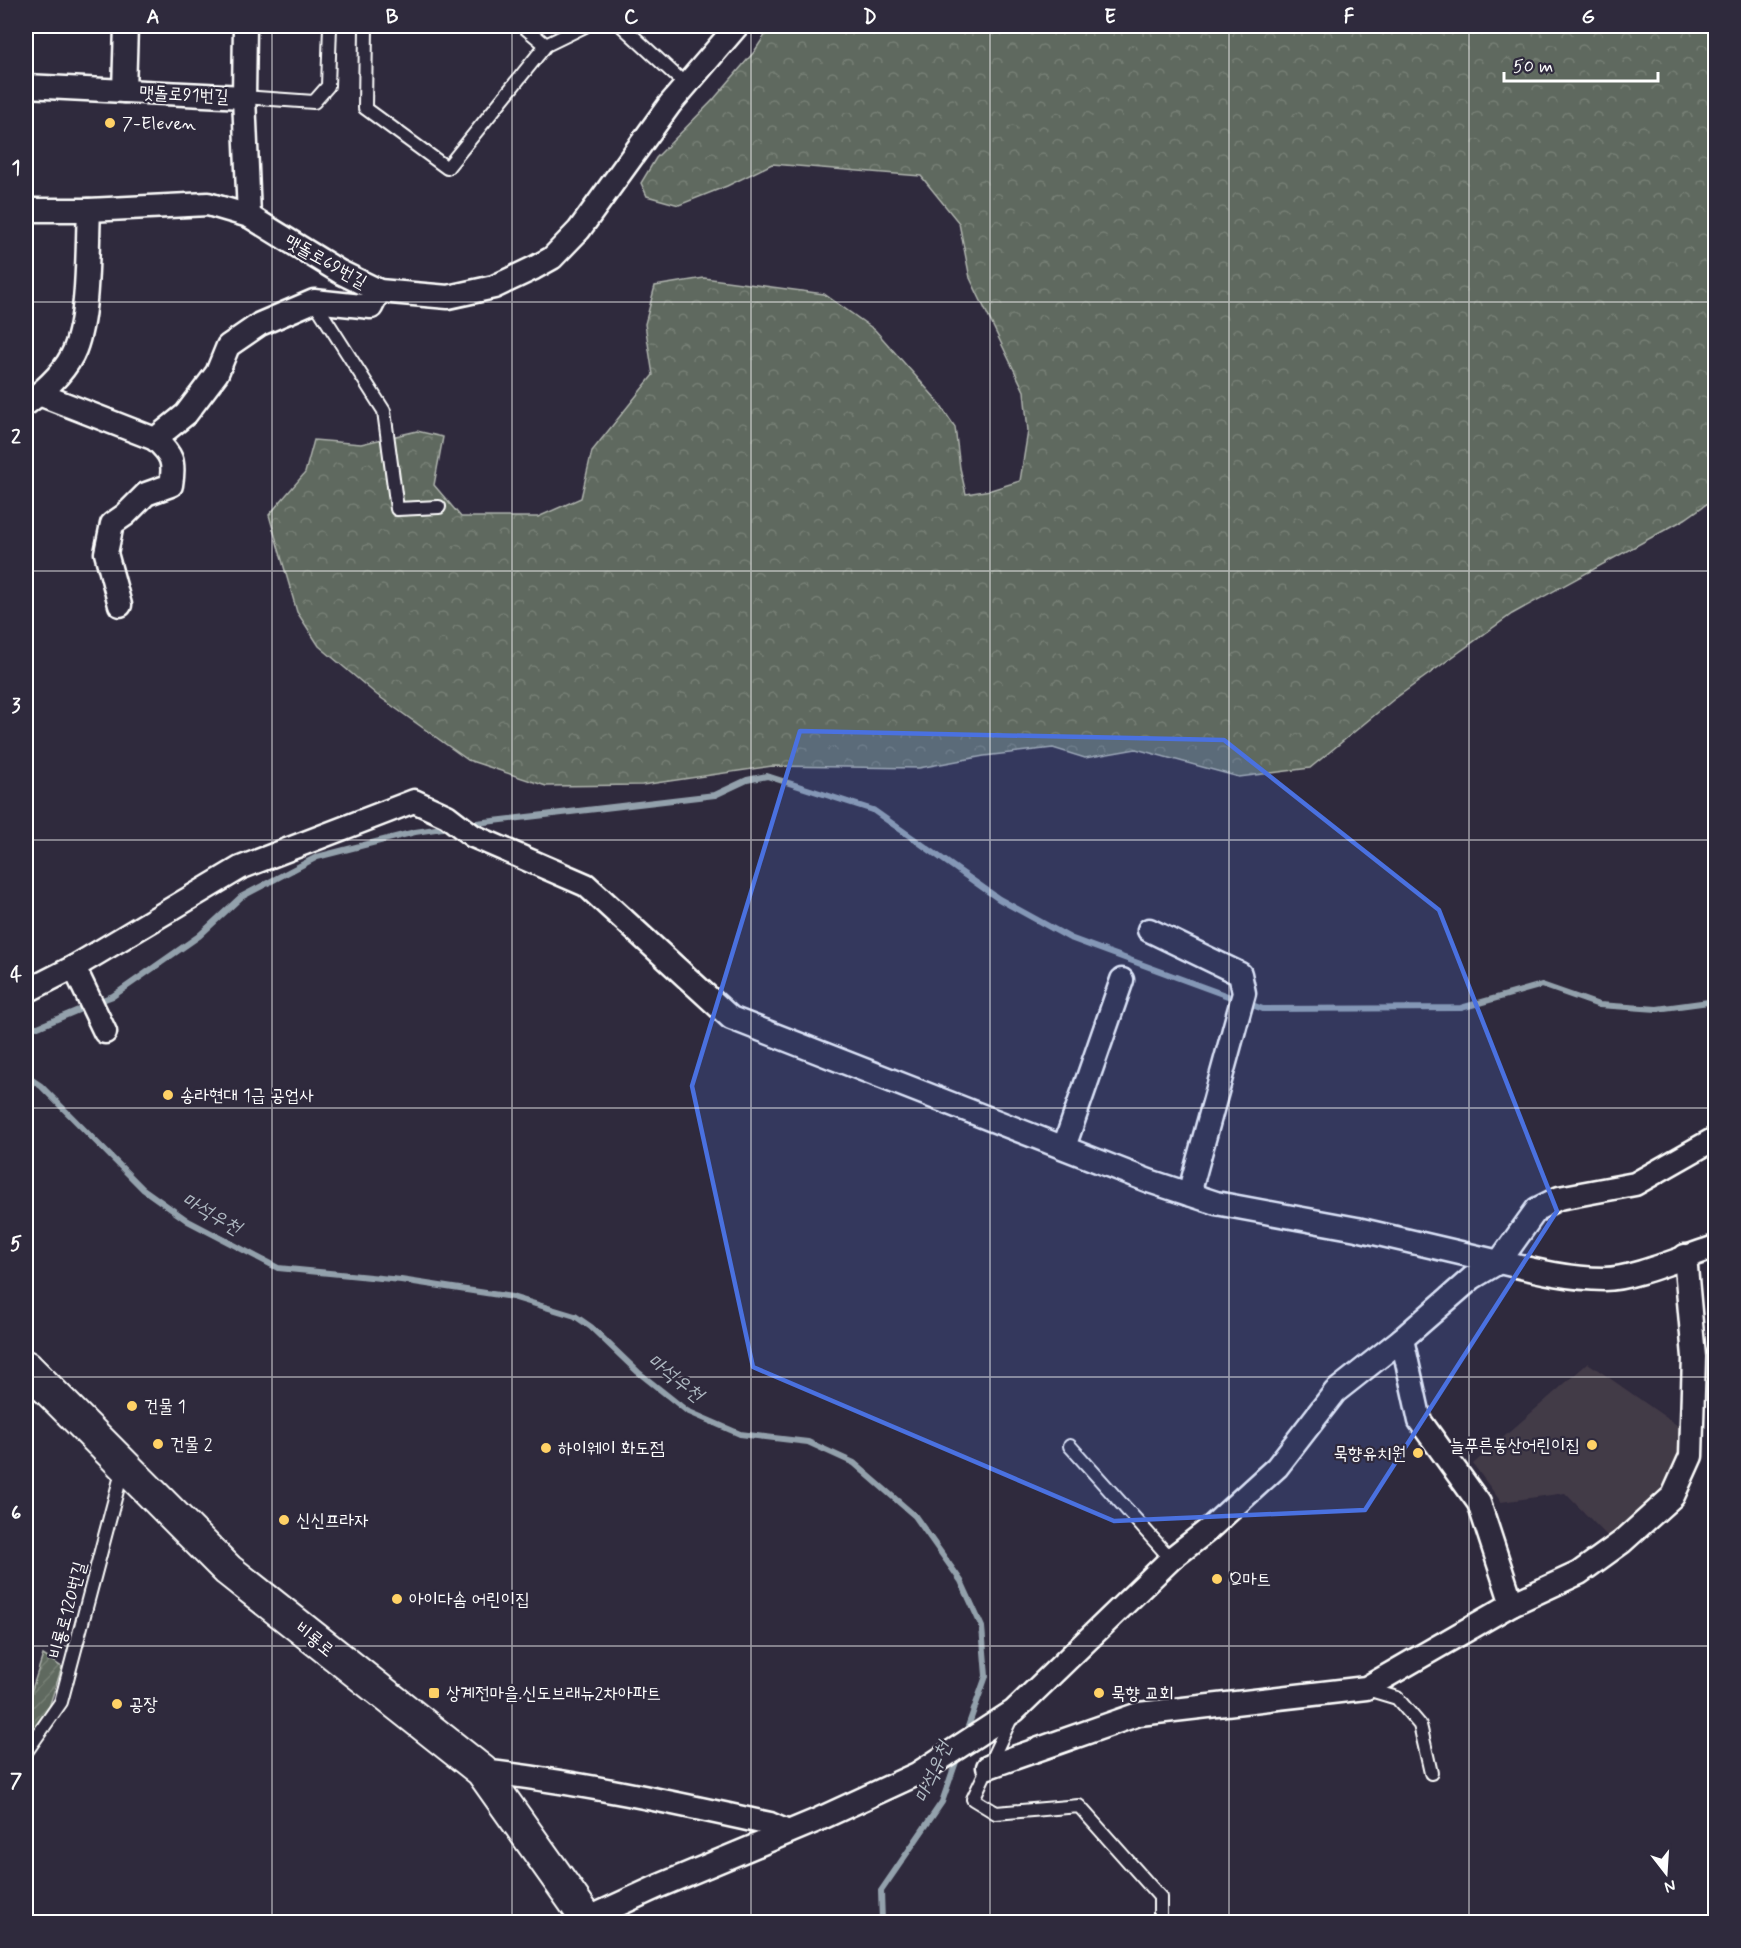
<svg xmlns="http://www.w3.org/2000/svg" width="1741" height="1948" font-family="Mynerve,'Poor Story',sans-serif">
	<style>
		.built { fill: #433a47 }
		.forest { fill: url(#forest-crowns); stroke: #afb4ae; stroke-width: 1.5 }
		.garden { fill: url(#garden-furrows); stroke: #afb4ae; stroke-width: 1.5 }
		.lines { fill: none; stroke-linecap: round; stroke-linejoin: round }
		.stream { stroke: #93a1ac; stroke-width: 6 }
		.service-casing { stroke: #fff; stroke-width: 16 }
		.minor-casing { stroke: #fff; stroke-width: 27 }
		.secondary-casing { stroke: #fff; stroke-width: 36 }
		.service { stroke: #2f2a3d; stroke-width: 12 }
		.minor { stroke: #2f2a3d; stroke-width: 22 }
		.secondary { stroke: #2f2a3d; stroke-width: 32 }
		.marked { fill: #4a71e0; fill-opacity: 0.2; stroke: #4a71e0; stroke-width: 4.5; stroke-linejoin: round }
		.grid { fill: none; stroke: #fff; stroke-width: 1.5; stroke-opacity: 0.55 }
		.poi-dot { fill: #ffd166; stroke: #2f2a3d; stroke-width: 2 }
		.labels { text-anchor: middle; stroke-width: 4.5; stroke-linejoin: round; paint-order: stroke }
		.street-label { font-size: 18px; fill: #fff; stroke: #2f2a3d }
		.poi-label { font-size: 18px; fill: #fff; stroke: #2f2a3d; text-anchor: start }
		.water-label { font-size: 20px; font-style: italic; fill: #aeb8c1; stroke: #2f2a3d }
		.neatline { fill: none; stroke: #fff; stroke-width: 2 }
		.grid-label { font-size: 20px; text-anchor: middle; font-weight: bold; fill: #fff }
	</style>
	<defs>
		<pattern id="forest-crowns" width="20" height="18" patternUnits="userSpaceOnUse" patternTransform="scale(1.5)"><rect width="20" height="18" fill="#5f695e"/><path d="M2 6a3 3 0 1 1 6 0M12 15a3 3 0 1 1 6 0" fill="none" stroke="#778076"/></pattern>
		<pattern id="garden-furrows" width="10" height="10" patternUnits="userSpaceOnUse" patternTransform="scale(1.5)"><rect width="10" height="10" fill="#5f695e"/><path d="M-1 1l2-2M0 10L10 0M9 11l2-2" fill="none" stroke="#778076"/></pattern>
	</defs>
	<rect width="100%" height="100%" fill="#2f2a3d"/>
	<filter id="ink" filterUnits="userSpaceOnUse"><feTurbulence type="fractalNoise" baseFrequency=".0167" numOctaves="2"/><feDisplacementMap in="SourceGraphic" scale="12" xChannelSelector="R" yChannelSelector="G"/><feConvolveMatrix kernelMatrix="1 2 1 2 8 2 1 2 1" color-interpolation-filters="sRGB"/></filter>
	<g filter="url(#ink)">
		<!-- built -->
		<polygon class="built" points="1588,1363 1691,1435 1673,1496 1617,1546 1565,1493 1501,1502 1473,1464"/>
		<!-- forest -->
		<polygon class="forest" points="771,26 1715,26 1715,498 1685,519 1512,614 1393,700 1310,768 1239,777 1136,749 1085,758 1053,748 984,756 919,768 772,766 642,785 546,786 468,760 377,695 319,646 297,612 269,515 305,473 314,440 361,444 417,431 443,437 434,485 461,517 538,517 581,498 592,451 653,375 645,324 655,286 704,278 824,294 875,330 936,399 955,427 960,468 966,494 991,490 1020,481 1028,431 1024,391 970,278 959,223 921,176 772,164 727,186 679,205 647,196 641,183 656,158 713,100 754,52"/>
		<!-- garden -->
		<polygon class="garden" points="43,1655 62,1667 49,1707 26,1740 26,1708"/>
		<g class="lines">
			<!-- stream -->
			<g class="stream">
				<polyline points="468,824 715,795 747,780 767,776 873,810 999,899 1070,938 1263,1009 1461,1008 1542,985 1599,1005 1657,1009 1716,1001"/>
				<polyline points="97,1002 113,996 199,936 241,897 317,857 415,832 449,827"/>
				<polyline points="26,1027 38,1027 88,1006"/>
				<polyline points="26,1076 41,1086 143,1189 188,1221 278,1268 401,1280 512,1297 575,1316 591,1327 638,1372 687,1411 740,1434 808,1442 854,1463 915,1516 961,1581 982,1627 986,1676 965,1735"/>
				<polyline points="882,1922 881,1891 942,1802 958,1756"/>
			</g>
			<!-- service casing -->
			<g class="service-casing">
				<g id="service">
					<polyline points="366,26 365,108 447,168 546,45 585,26"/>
					<polyline points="523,26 546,45"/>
					<polyline points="622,26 686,85"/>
					<polyline points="244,97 314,102 328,86 330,26"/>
					<polyline points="314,301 384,411 397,509 439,507"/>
					<polyline points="1070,1446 1171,1559"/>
					<polyline points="1367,1689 1397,1698 1420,1725 1431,1773"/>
					<polyline points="1012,1716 973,1799 996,1813 1079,1806 1160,1897 1160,1922"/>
					<polyline points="26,1752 61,1702 123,1468"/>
				</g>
			</g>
			<!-- minor casing -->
			<g class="minor-casing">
				<g id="minor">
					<polyline points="245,26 244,97 249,216"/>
					<polyline points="26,86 244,97"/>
					<polyline points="124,91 126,26"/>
					<polyline points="26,210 89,210 208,204 249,216 340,272 379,291 448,297 494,287 534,268 552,258 579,230 670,104 737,26"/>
					<polyline points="39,394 155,439 186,414 217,373 228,346 260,324 314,301 371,307 379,291"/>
					<path d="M26 404C45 390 66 372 75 349 89 313 87 249 89 210"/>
					<path d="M120 605 106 553 112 524 125 515 146 494 171 485C175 461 172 455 155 439"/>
					<polyline points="1149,930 1240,974 1244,993 1189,1194"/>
					<polyline points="74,967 105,1032"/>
					<polyline points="26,990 31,989 74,967 240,868 414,801 447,816 473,836 586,885 731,1018 1149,1181 1216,1203 1357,1229 1499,1262 1472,1278 1402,1339 1420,1421 1479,1503 1512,1604 1366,1688 1139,1714 988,1767"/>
					<path d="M1716 1138 1635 1184 1559 1198 1537 1209 1499 1262C1533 1270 1569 1279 1604 1279 1634 1279 1685 1256 1716 1247"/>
					<polyline points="1064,1147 1122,980"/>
					<polyline points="1512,1604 1579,1573 1622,1542 1673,1496 1691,1456 1694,1357 1685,1256"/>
					<path d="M482 1771C579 1782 675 1803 770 1824L788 1832"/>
					<polyline points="587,1919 659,1886 815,1821 917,1774 1014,1711 1171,1559 1208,1530 1277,1467 1335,1392 1402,1339"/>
				</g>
			</g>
			<!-- secondary casing -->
			<g class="secondary-casing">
				<polyline id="secondary" points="26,1367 228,1570 482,1771 589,1922"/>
			</g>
			<!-- service -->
			<use href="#service" class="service"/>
			<!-- minor -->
			<use href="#minor" class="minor"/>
			<!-- secondary -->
			<use href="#secondary" class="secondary"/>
		</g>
	</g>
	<!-- marked area -->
	<path class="marked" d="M800 731 1224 740 1439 910 1557 1211 1365 1510 1114 1521 753 1367 692 1086Z"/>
	<!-- grid -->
	<path class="grid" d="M272 26V1922M512 26V1922M751 26V1922M990 26V1922M1229 26V1922M1469 26V1922M26 302H1716M26 571H1716M26 840H1716M26 1108H1716M26 1377H1716M26 1646H1716"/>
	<!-- markers -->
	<g class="poi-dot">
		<circle cx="110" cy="123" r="6"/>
		<circle cx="168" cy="1095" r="6"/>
		<circle cx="132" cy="1406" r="6"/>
		<circle cx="158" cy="1444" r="6"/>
		<circle cx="1592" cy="1445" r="6"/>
		<circle cx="546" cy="1448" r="6"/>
		<circle cx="1418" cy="1453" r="6"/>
		<circle cx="284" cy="1520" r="6"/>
		<circle cx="1217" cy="1579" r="6"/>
		<circle cx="397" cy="1599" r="6"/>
		<rect x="428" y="1687" width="12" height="12" rx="3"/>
		<circle cx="1099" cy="1693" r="6"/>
		<circle cx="117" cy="1704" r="6"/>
	</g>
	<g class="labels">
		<!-- street labels -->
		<g class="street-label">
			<text transform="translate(184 94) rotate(3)" y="6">맷돌로91번길</text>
			<text transform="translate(326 261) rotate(29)" y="6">맷돌로69번길</text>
			<text transform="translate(67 1610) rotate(-75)" y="6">비룡로120번길</text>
			<text transform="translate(315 1639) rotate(39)" y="6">비룡로</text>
		</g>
		<!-- poi labels -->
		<g class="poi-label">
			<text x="122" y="129">7-Eleven</text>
			<text x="180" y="1101">송라현대 1급 공업사</text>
			<text x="144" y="1412">건물 1</text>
			<text x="170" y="1450">건물 2</text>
			<text x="1580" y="1451" text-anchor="end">늘푸른동산어린이집</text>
			<text x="558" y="1454">하이웨이 화도점</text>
			<text x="1406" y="1459" text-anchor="end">묵향유치원</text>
			<text x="296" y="1526">신신프라자</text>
			<text x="1229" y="1585">Q마트</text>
			<text x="409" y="1605">아이다솜 어린이집</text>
			<text x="446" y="1699">상계전마을.신도브래뉴2차아파트</text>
			<text x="1111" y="1699">묵향 교회</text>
			<text x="129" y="1710">공장</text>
		</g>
		<!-- water labels -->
		<g class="water-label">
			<text transform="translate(212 1213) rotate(30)" y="7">마석우천</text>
			<text transform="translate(676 1377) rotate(38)" y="7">마석우천</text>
			<text transform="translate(932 1772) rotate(-67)" y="7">마석우천</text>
		</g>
	</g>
	<!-- margin -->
	<rect width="1741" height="1948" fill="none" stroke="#2f2a3d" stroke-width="66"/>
	<!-- north arrow -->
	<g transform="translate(1666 1873) rotate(163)" stroke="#2f2a3d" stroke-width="4.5" paint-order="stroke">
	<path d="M0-4.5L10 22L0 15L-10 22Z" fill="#ffffff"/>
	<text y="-9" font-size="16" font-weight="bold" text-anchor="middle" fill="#ffffff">N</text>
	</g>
	<!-- scale -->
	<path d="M1504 72v9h154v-9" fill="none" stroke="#ffffff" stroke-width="3"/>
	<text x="1513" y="72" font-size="18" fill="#ffffff" stroke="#2f2a3d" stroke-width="4.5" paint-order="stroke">50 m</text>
	<rect x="33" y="33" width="1675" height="1882" class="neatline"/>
	<g class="grid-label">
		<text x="153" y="23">A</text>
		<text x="392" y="23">B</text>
		<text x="631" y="23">C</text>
		<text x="870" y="23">D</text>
		<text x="1110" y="23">E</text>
		<text x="1349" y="23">F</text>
		<text x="1588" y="23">G</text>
		<text x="16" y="174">1</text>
		<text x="16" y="443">2</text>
		<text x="16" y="712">3</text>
		<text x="16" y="981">4</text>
		<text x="16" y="1250">5</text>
		<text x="16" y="1519">6</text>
		<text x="16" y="1787">7</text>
	</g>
</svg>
